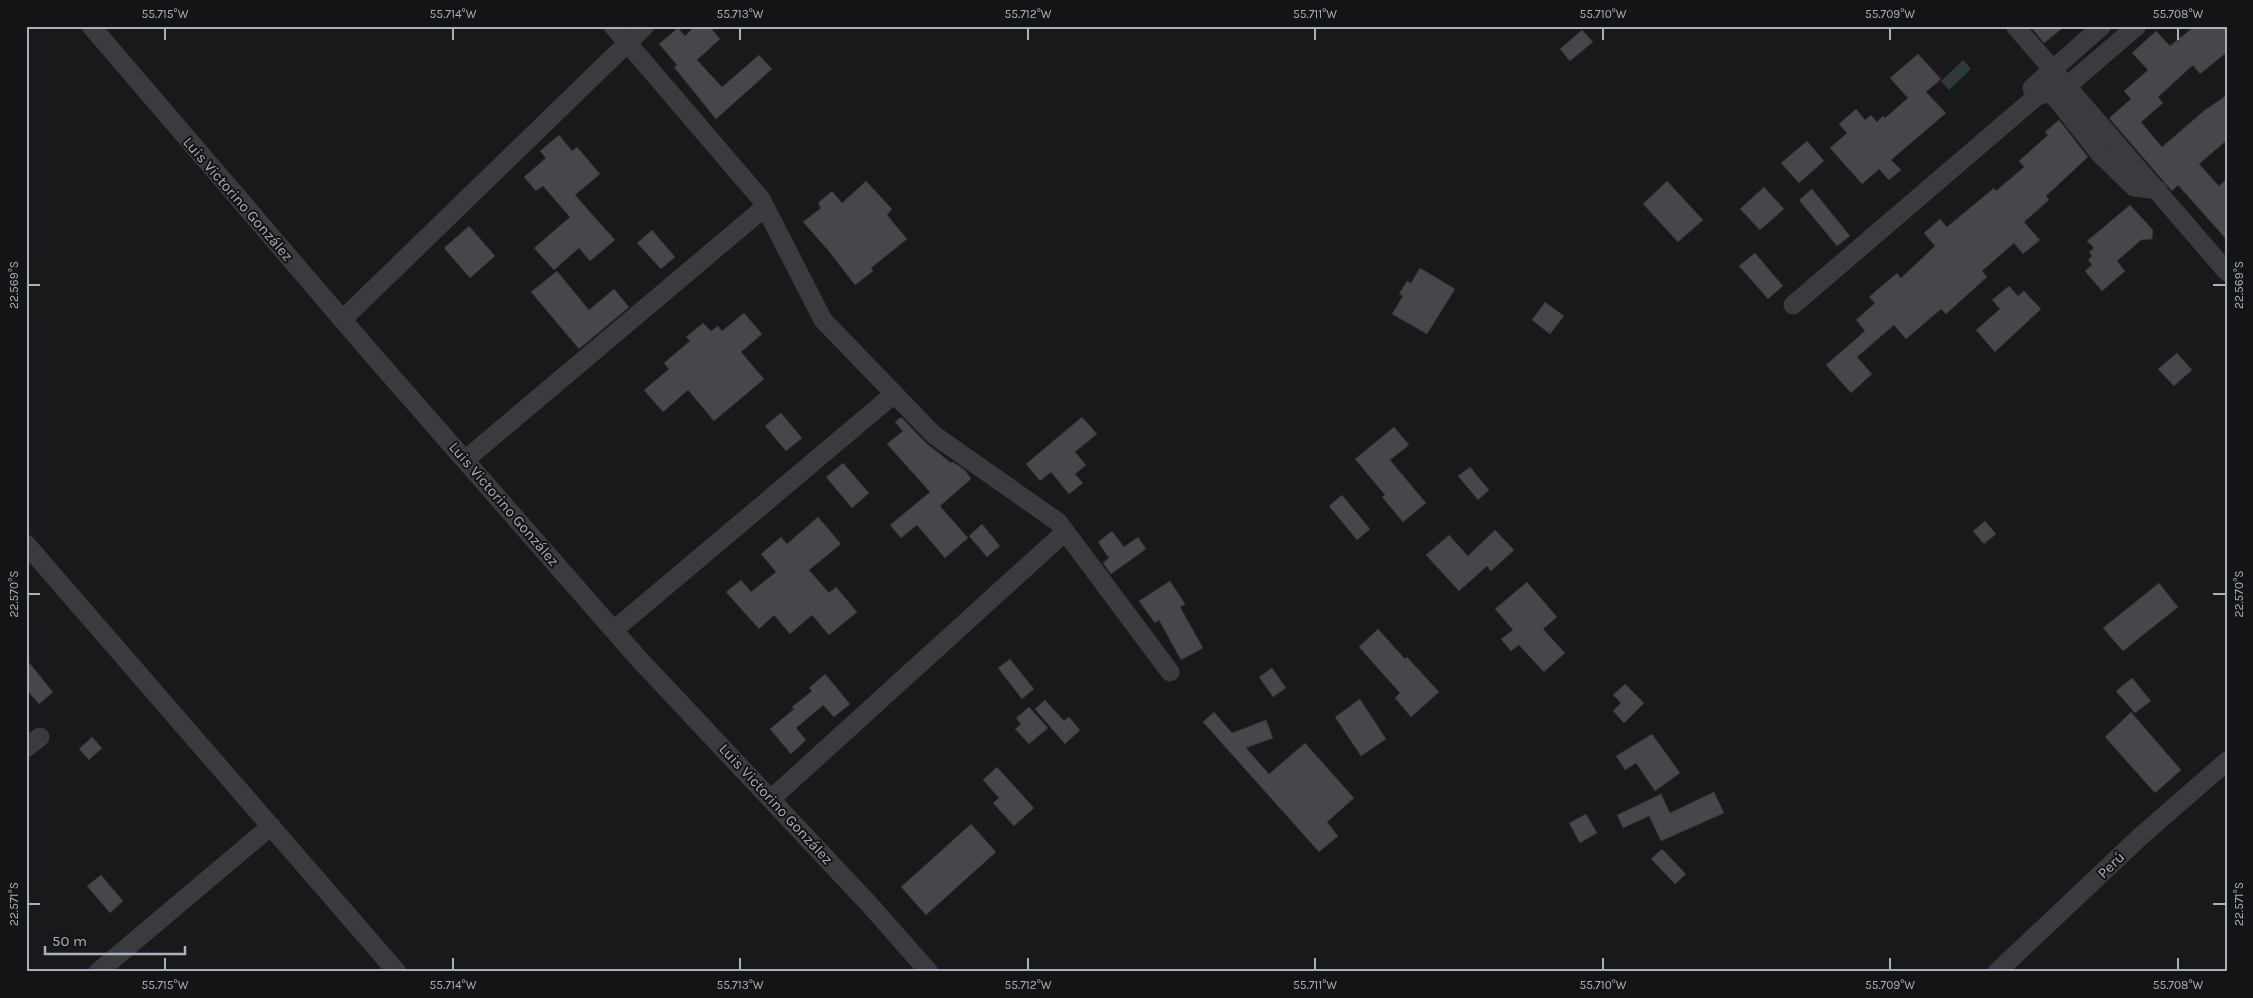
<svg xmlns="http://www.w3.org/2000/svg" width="2253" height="998" font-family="Karla,sans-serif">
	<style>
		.water { fill: #2e393e }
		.building { fill: #45474a; stroke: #323336 }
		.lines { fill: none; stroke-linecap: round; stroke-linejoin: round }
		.minor { stroke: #393b3f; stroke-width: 19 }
		.ticks { fill: none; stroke: #abb1ba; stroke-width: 2 }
		.labels { text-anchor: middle; stroke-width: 4; stroke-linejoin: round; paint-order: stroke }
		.street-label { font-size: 15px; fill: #abb1ba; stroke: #131416 }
		.neatline { fill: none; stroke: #abb1ba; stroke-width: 2 }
		.ticks-label { font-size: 12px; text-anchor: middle; fill: #abb1ba }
	</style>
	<rect width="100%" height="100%" fill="#18191a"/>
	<!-- water -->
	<polygon class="water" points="1963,60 1971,69 1949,90 1941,81"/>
	<!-- building -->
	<g class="building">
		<polygon points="695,26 709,26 720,39 697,60 722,87 759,55 772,69 716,119 674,67 677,65 659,44 678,28 685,36"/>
		<polygon points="2030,26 2065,26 2044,43"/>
		<polygon points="2195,26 2227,26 2227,52 2200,74 2193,65 2158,97 2163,103 2141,122 2162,147 2205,110 2227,95 2227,140 2199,164 2219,186 2227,179 2227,240 2178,185 2172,191 2109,118 2131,99 2124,91 2148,70 2132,53 2156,31 2170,46"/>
		<polygon points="1582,30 1593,42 1570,61 1560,49"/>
		<polygon points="1918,54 1941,79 1926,92 1946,113 1891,160 1901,170 1889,180 1879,169 1862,184 1830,148 1847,133 1839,124 1856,109 1865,120 1871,115 1877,122 1883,116 1885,118 1908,98 1890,78"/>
		<polygon points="2059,120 2088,157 2046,196 2049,200 2024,222 2040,240 2023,254 2014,243 1982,271 1987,277 1946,314 1941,309 1906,339 1894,325 1857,357 1872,374 1851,393 1826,365 1865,331 1856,320 1875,303 1869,297 1897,273 1901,278 1935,246 1924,233 1940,219 1947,227 1994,188 1996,191 2024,167 2019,161 2048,135 2045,132"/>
		<polygon points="559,135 572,151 577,147 600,174 575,195 615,240 590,261 579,248 554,270 534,248 570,217 543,186 536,191 524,177 546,158 540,151"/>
		<polygon points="1807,141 1824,161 1799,183 1781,163"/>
		<polygon points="866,181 892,209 887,215 907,239 871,268 873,271 855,285 828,250 803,222 821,208 818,203 832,191 842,203"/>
		<polygon points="1667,181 1703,220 1678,242 1643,204"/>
		<polygon points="1764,187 1784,209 1760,230 1740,209"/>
		<polygon points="1812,189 1850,236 1837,246 1799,200"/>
		<polygon points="2130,205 2153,230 2152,239 2141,240 2117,261 2125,271 2102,291 2085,271 2092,265 2088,260 2092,256 2089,252 2094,248 2087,241"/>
		<polygon points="469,226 495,256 470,278 444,248"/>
		<polygon points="652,230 675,257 661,269 637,243"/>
		<polygon points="1755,253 1783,286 1768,299 1739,266"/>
		<polygon points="1420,268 1455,289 1427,334 1392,314 1403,296 1399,294 1407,281 1411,283"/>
		<polygon points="557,271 589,310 614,289 629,307 579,349 531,292"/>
		<polygon points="2009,286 2018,296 2024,291 2041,309 1995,352 1976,330 2000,309 1992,300"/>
		<polygon points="1545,302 1564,316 1550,334 1532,320"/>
		<polygon points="744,313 762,334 741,352 764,379 714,421 688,390 663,412 644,390 669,369 664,363 690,341 686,337 703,323 711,331 718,326 722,331"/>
		<polygon points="2177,353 2192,370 2174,386 2158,369"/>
		<polygon points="781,413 802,438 786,451 765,426"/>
		<polygon points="901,417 926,443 951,463 953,462 965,470 971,479 940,506 968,538 945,558 917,525 901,538 890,525 930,492 887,444 903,431 895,422"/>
		<polygon points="1082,417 1097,434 1075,452 1086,465 1075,474 1083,483 1069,494 1051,472 1040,481 1026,464"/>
		<polygon points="1394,427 1409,445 1390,460 1426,503 1403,522 1382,497 1385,495 1355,459"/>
		<polygon points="843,463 869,493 852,508 826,477"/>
		<polygon points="1470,467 1489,490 1478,500 1458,476"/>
		<polygon points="1342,495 1370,529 1357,540 1329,506"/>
		<polygon points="818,517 841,544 809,570 829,593 836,587 857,612 829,635 812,615 790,634 774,615 759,629 726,592 741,580 751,592 776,572 761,554 781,537 787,544"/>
		<polygon points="1985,521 1996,534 1984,544 1973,531"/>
		<polygon points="982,524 1000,546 987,557 969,536"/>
		<polygon points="1495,530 1514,550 1491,571 1487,566 1459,591 1426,555 1449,535 1468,556"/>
		<polygon points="1112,531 1124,547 1138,537 1146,549 1111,574 1103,563 1109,558 1098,542"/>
		<polygon points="1170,581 1185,604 1180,607 1203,648 1181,660 1159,620 1155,623 1139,601"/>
		<polygon points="1527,582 1557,617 1543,629 1565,653 1544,672 1519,645 1511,651 1501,639 1513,630 1495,609"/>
		<polygon points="2159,583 2178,607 2123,651 2103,628"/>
		<polygon points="1378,629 1405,659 1407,657 1439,692 1411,717 1395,698 1400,693 1359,647"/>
		<polygon points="26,659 53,692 39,704 26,689"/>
		<polygon points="1010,659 1034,689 1022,699 998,668"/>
		<polygon points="1272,668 1286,688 1273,697 1259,677"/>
		<polygon points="825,674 850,704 834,717 823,705 796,728 806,740 791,754 770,729 794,709 792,707 812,691 809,688"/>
		<polygon points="2132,678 2151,701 2135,713 2116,691"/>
		<polygon points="1625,684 1644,703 1624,723 1613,711 1621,703 1613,695"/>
		<polygon points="1360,699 1386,739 1361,756 1335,717"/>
		<polygon points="1045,700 1064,721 1069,717 1080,730 1065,744 1035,709"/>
		<polygon points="1029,707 1048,728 1029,744 1015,729 1021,724 1016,718"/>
		<polygon points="1214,712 1232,733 1266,720 1273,738 1246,748 1269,774 1305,743 1354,798 1327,822 1338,836 1319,852 1203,722"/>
		<polygon points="2131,712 2181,770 2155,793 2105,737"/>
		<polygon points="1652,734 1680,773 1655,791 1636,763 1625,770 1616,756"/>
		<polygon points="92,737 102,748 89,760 79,749"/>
		<polygon points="997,767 1034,808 1014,826 993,803 999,798 983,780"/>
		<polygon points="1714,792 1724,813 1661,841 1649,816 1623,828 1617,815 1661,794 1670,813"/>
		<polygon points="1586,814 1597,833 1580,843 1569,823"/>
		<polygon points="971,824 996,852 926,915 901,887"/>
		<polygon points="1662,849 1686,874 1675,884 1651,859"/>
		<polygon points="101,875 123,901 110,913 87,886"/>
	</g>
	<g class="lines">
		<!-- minor -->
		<g class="minor">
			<polyline points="91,26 371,353 638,658 869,904 929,972"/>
			<polyline points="613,26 761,199 823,320 934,435 1058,522 1170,672"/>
			<polyline points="2015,26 2227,272"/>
			<polyline points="2102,26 2032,88 2037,96 2051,92 2101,155 2134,187 2158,190"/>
			<polyline points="2057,90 2067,86 2137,26"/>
			<polyline points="1793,305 2037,96"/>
			<polyline points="342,320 645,26"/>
			<polyline points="465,460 765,207"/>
			<polyline points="26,544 397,972"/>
			<polyline points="614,630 894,394"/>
			<polyline points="26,748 40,737"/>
			<polyline points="771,799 1065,532"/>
			<polyline points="98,972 271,826"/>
			<polyline points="1997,972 2141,836 2227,761"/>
		</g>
	</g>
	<!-- ticks -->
	<path class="ticks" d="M165 28V40M453 28V40M740 28V40M1028 28V40M1315 28V40M1603 28V40M1890 28V40M2178 28V40M28 285H40M2213 285H2226M28 594H40M2213 594H2226M28 904H40M2213 904H2226M165 958V970M453 958V970M740 958V970M1028 958V970M1315 958V970M1603 958V970M1890 958V970M2178 958V970"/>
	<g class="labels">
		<!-- street labels -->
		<g class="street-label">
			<text transform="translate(238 199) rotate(49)" y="5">Luis Victorino González</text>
			<text transform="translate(504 504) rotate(49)" y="5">Luis Victorino González</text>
			<text transform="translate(776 804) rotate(47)" y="5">Luis Victorino González</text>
			<text transform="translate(2111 865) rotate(-44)" y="5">Perú</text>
		</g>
	</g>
	<!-- border -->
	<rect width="2253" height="998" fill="none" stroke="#131416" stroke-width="55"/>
	<!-- scale -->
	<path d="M45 946v8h140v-8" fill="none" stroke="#abb1ba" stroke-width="2.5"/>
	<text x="52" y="946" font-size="15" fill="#abb1ba" stroke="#131416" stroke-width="4" paint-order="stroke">50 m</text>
	<rect x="28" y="28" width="2198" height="942" class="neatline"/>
	<g class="ticks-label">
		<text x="165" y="18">55.715°W</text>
		<text x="453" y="18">55.714°W</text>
		<text x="740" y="18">55.713°W</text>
		<text x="1028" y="18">55.712°W</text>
		<text x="1315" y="18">55.711°W</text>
		<text x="1603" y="18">55.710°W</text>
		<text x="1890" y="18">55.709°W</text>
		<text x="2178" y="18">55.708°W</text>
		<text transform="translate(14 285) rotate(-90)" y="4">22.569°S</text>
		<text transform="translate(2239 285) rotate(-90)" y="4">22.569°S</text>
		<text transform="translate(14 594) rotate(-90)" y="4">22.570°S</text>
		<text transform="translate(2239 594) rotate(-90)" y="4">22.570°S</text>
		<text transform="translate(14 904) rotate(-90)" y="4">22.571°S</text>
		<text transform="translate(2239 904) rotate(-90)" y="4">22.571°S</text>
		<text x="165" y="989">55.715°W</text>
		<text x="453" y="989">55.714°W</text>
		<text x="740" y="989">55.713°W</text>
		<text x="1028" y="989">55.712°W</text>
		<text x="1315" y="989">55.711°W</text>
		<text x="1603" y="989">55.710°W</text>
		<text x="1890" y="989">55.709°W</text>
		<text x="2178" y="989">55.708°W</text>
	</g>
</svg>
